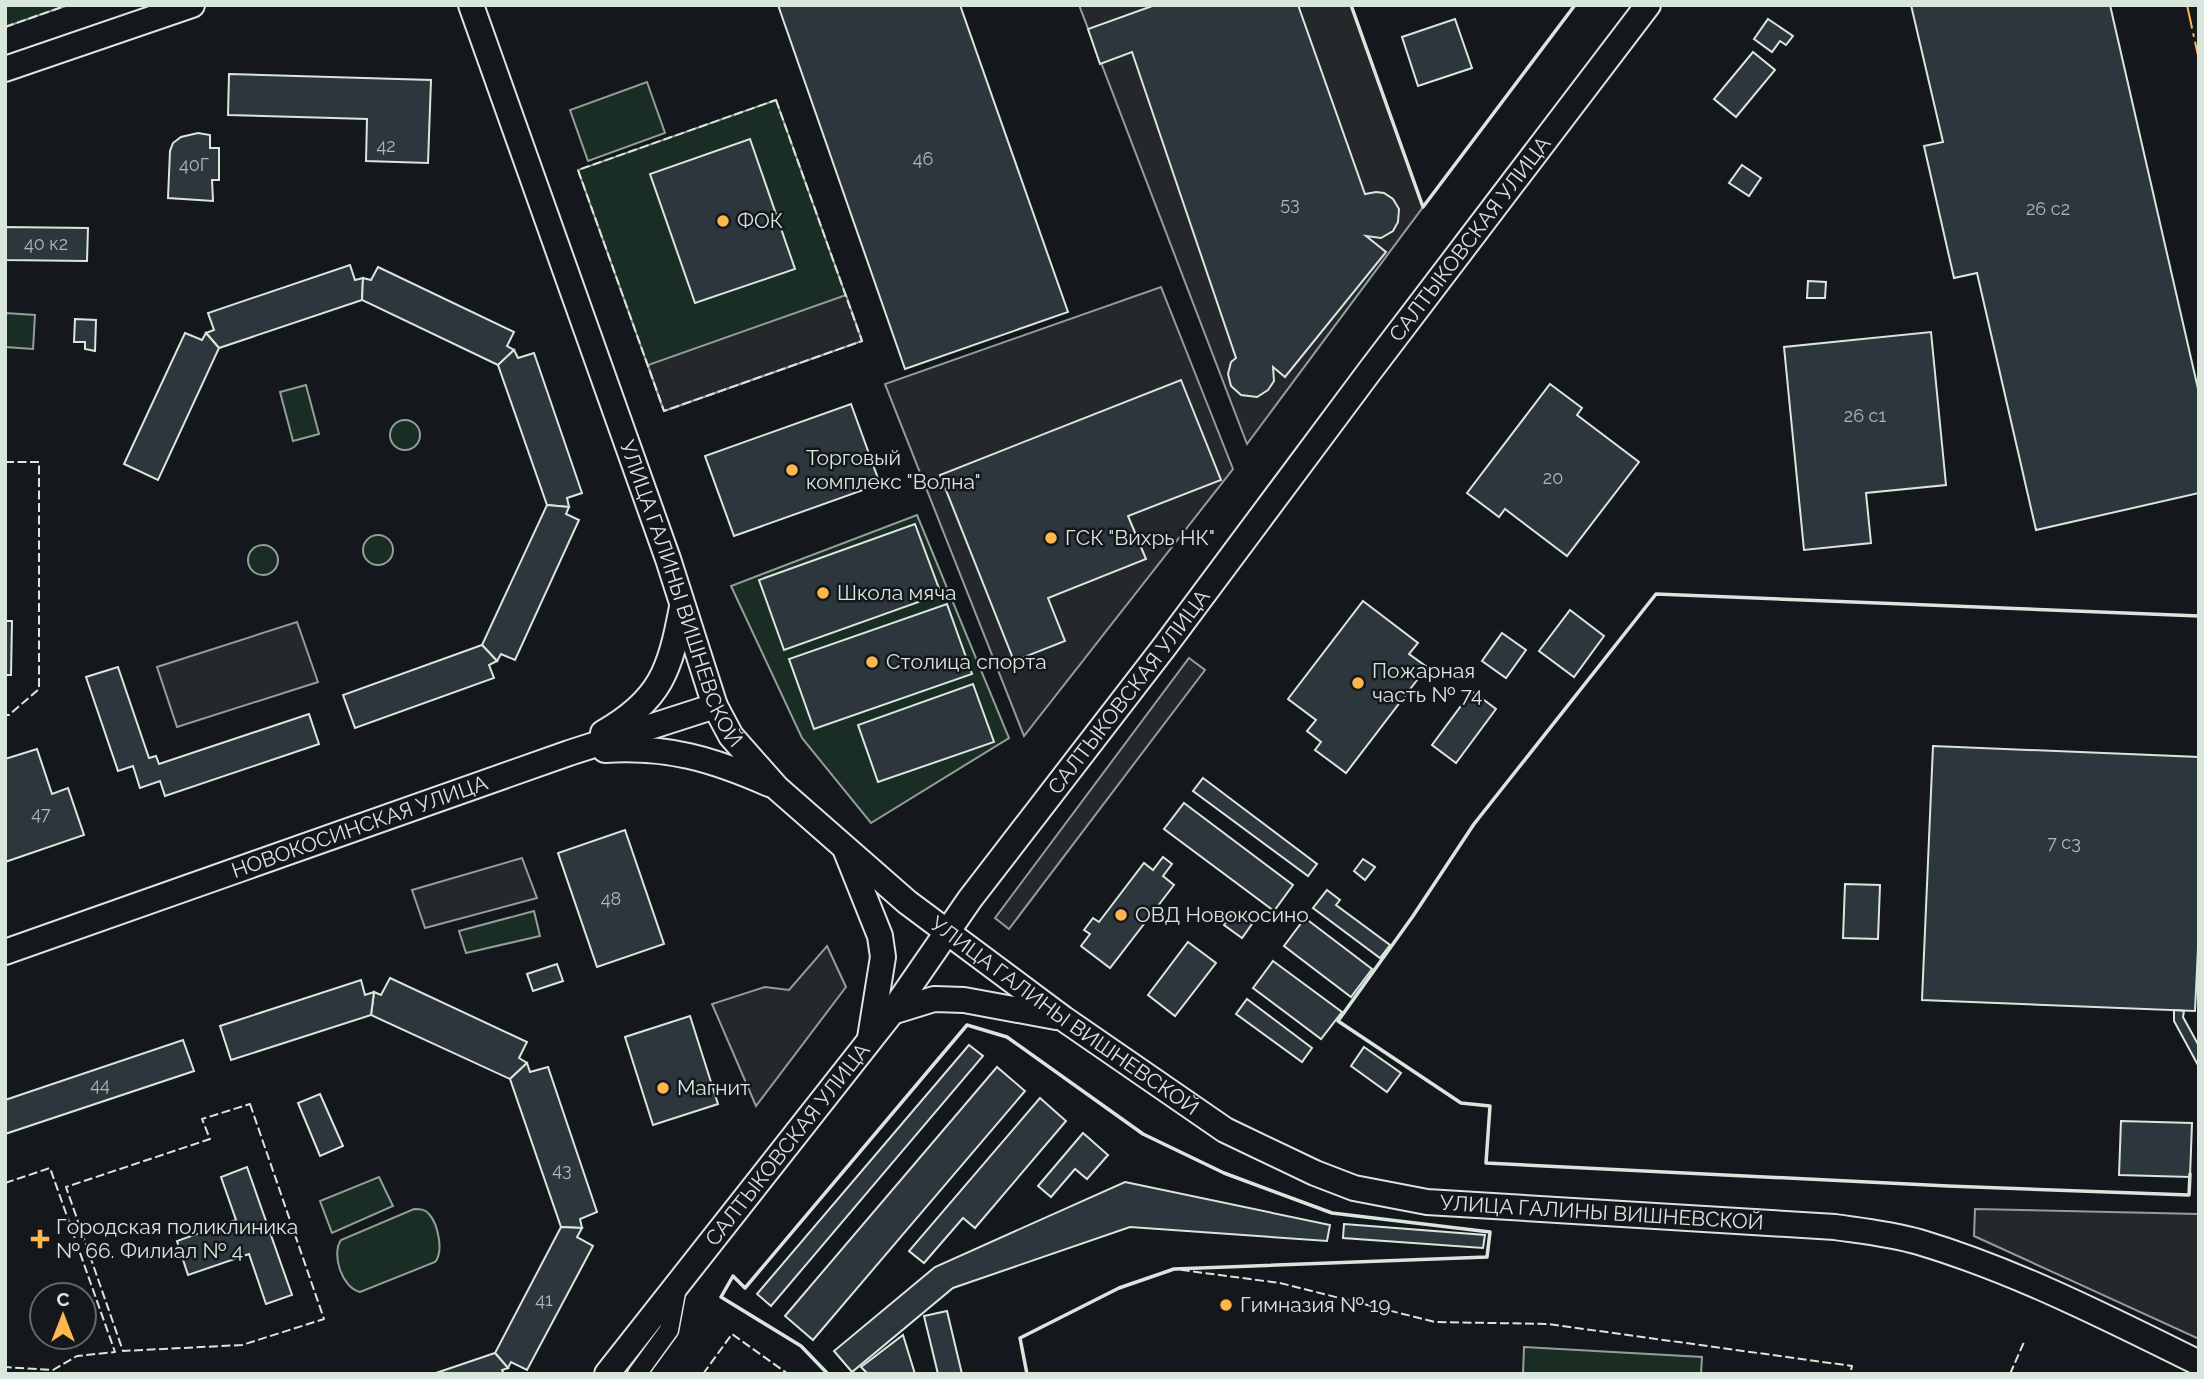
<svg xmlns="http://www.w3.org/2000/svg" width="2204" height="1379" font-family="Raleway,sans-serif">
	<style>
		.green { fill: #1a2d24; stroke: #939e99; stroke-width: 2 }
		.parking { fill: #24282b; stroke: #939e99; stroke-width: 2 }
		.building { fill: #2c363c; stroke: #d8e6dc; stroke-width: 2 }
		.lines { fill: none; stroke-linecap: round; stroke-linejoin: round }
		.street-casing { stroke: #d8e6dc; stroke-width: 21 }
		.secondary-casing { stroke: #d8e6dc; stroke-width: 28 }
		.street { stroke: #14181c; stroke-width: 18 }
		.secondary { stroke: #14181c; stroke-width: 24 }
		.fence { stroke: #d8e6dc; stroke-width: 2; stroke-dasharray: 9 3.5; stroke-linecap: butt }
		.wall { stroke: #d8e6dc; stroke-width: 3.5 }
		.power { stroke: #ffb74d; stroke-width: 2; stroke-dasharray: 24 5 3.5 5; stroke-linecap: butt }
		.poi-dot { fill: #ffb74d; stroke: #14181c; stroke-width: 2.5 }
		.labels { text-anchor: middle; stroke-width: 5; stroke-linejoin: round; paint-order: stroke }
		.number-label { font-size: 18px; fill: #adbab4 }
		.poi-label { font-size: 21px; fill: #d8e6dc; stroke: #14181c; text-anchor: start }
		.street-label { font-size: 21px; fill: #d8e6dc; stroke: #14181c }
	</style>
	<rect width="100%" height="100%" fill="#14181c"/>
	<!-- green -->
	<g class="green">
		<polygon points="5,5 68,5 5,27"/>
		<polygon points="647,82 665,133 588,161 570,110"/>
		<polygon points="776,100 862,341 664,411 578,170"/>
		<polygon points="5,313 35,315 33,349 5,347"/>
		<polygon points="306,385 319,434 293,441 280,392"/>
		<circle cx="405" cy="435" r="15"/>
		<polygon points="917,515 1009,738 871,823 802,738 731,586"/>
		<circle cx="378" cy="550" r="15"/>
		<circle cx="263" cy="560" r="15"/>
		<polygon points="534,911 540,936 466,953 459,931"/>
		<polygon points="379,1177 393,1206 332,1233 320,1201"/>
		<path d="M414 1209C420 1209 425 1209 429 1214 438 1224 444 1252 435 1262L360 1292C342 1288 331 1254 341 1240Z"/>
		<polygon points="1524,1347 1702,1357 1701,1374 1523,1374"/>
	</g>
	<!-- parking -->
	<g class="parking">
		<polygon points="1079,5 1351,5 1423,207 1247,444"/>
		<polygon points="1161,287 1233,469 1024,736 885,384"/>
		<polygon points="846,295 862,341 664,411 648,365"/>
		<polygon points="297,622 318,682 177,727 157,667"/>
		<polygon points="1189,658 1205,670 1009,929 995,918"/>
		<polygon points="522,858 537,898 425,928 412,890"/>
		<polygon points="827,946 846,987 756,1106 712,1004 765,987 789,990"/>
		<polygon points="1975,1209 2199,1214 2199,1339 1974,1236"/>
	</g>
	<!-- building -->
	<g class="building">
		<polygon points="778,5 960,5 1068,312 905,369"/>
		<polygon points="1155,5 1298,5 1365,194 1376,192 1384,193 1393,199 1399,209 1398,222 1393,231 1381,238 1366,236 1386,252 1285,377 1273,367 1274,381 1268,390 1257,397 1241,395 1231,386 1228,374 1231,362 1236,358 1132,52 1100,64 1088,29"/>
		<polygon points="1911,5 2110,5 2199,393 2199,493 2036,530 1977,273 1954,278 1924,146 1943,142"/>
		<polygon points="1455,19 1472,68 1418,86 1402,37"/>
		<polygon points="1768,19 1793,36 1786,45 1780,41 1772,52 1754,39"/>
		<polygon points="1753,52 1775,70 1736,117 1714,99"/>
		<polygon points="229,74 431,80 428,163 366,161 367,119 228,115"/>
		<polygon points="198,133 210,135 210,148 219,148 219,180 212,180 213,201 168,198 170,151 173,143 181,137"/>
		<polygon points="750,139 795,269 695,303 650,174"/>
		<polygon points="1742,165 1761,178 1749,196 1729,183"/>
		<polygon points="5,227 88,228 87,261 5,260"/>
		<polygon points="350,265 355,280 363,278 362,300 219,348 206,333 214,330 208,313"/>
		<polygon points="378,267 514,332 507,346 514,350 498,365 362,300 363,278 371,280"/>
		<polygon points="1808,281 1826,282 1825,298 1807,298"/>
		<polygon points="75,319 96,320 95,351 85,349 85,342 74,342"/>
		<polygon points="1931,332 1946,485 1866,493 1871,543 1804,550 1784,347"/>
		<polygon points="185,333 202,340 206,333 219,348 158,480 124,464"/>
		<polygon points="514,350 518,358 534,353 582,493 567,498 569,507 547,505 498,365"/>
		<polygon points="1181,380 1221,480 1128,516 1146,559 1048,598 1065,641 1014,661 940,475"/>
		<polygon points="1550,384 1582,408 1577,415 1639,462 1567,556 1505,509 1499,517 1467,493"/>
		<polygon points="851,404 880,484 734,536 705,456"/>
		<polygon points="547,505 569,507 566,514 579,520 515,660 501,654 497,661 482,645"/>
		<polygon points="915,524 941,594 784,650 759,580"/>
		<polygon points="1363,601 1418,643 1409,654 1427,667 1346,773 1315,750 1321,742 1307,731 1316,720 1288,699"/>
		<polygon points="947,604 972,674 814,729 789,659"/>
		<polygon points="1570,610 1604,636 1574,677 1539,651"/>
		<polygon points="5,621 12,621 11,675 5,675"/>
		<polygon points="1502,633 1526,650 1506,678 1482,661"/>
		<polygon points="482,645 497,661 489,665 494,678 355,728 343,695"/>
		<polygon points="118,667 149,758 156,756 159,764 309,714 319,744 165,796 160,781 140,788 133,766 118,771 86,677"/>
		<polygon points="973,684 994,742 878,782 858,725"/>
		<polygon points="1472,691 1496,709 1456,763 1432,745"/>
		<polygon points="1933,746 2199,757 2199,928 2195,1011 1922,1000"/>
		<polygon points="37,749 52,794 68,788 84,835 5,862 5,759"/>
		<polygon points="1203,778 1317,864 1308,876 1193,791"/>
		<polygon points="1184,803 1293,885 1274,911 1164,829"/>
		<polygon points="625,830 664,944 597,967 558,853"/>
		<polygon points="1163,857 1172,864 1163,876 1174,885 1110,968 1081,946 1090,934 1084,930 1093,918 1099,922 1144,863 1153,870"/>
		<polygon points="1363,859 1375,867 1365,880 1354,871"/>
		<polygon points="1845,884 1880,885 1878,939 1843,938"/>
		<polygon points="1327,890 1340,900 1336,905 1390,945 1380,958 1313,908"/>
		<polygon points="1234,911 1252,924 1242,938 1224,925"/>
		<polygon points="1305,918 1372,969 1351,997 1284,946"/>
		<polygon points="1188,942 1216,963 1175,1016 1148,995"/>
		<polygon points="1273,961 1342,1012 1321,1039 1253,988"/>
		<polygon points="557,964 563,981 533,991 527,974"/>
		<polygon points="390,978 527,1042 519,1058 527,1063 510,1079 371,1015 374,992 381,995"/>
		<polygon points="361,980 365,995 374,992 371,1015 231,1060 220,1026"/>
		<polygon points="1247,999 1312,1048 1302,1062 1236,1014"/>
		<polygon points="2174,1010 2184,1011 2183,1017 2199,1046 2199,1067 2174,1021"/>
		<polygon points="690,1016 718,1104 653,1125 625,1037"/>
		<polygon points="183,1040 194,1071 5,1134 5,1100"/>
		<polygon points="969,1045 983,1056 771,1306 757,1294"/>
		<polygon points="1364,1047 1401,1073 1387,1092 1351,1066"/>
		<polygon points="527,1063 530,1072 548,1067 597,1212 580,1219 582,1228 561,1227 510,1079"/>
		<polygon points="997,1067 1025,1091 813,1340 785,1316"/>
		<polygon points="320,1094 343,1146 320,1156 298,1103"/>
		<polygon points="1040,1098 1066,1121 975,1228 963,1218 924,1263 909,1251"/>
		<polygon points="2121,1121 2192,1123 2190,1177 2119,1175"/>
		<polygon points="1083,1133 1108,1155 1087,1179 1075,1169 1051,1197 1038,1186"/>
		<polygon points="247,1167 292,1295 266,1304 249,1254 188,1275 177,1241 236,1220 221,1177"/>
		<polygon points="1125,1182 1330,1225 1327,1241 1130,1227 953,1288 852,1372 834,1351 935,1267"/>
		<polygon points="1344,1224 1485,1235 1483,1248 1343,1238"/>
		<polygon points="561,1227 582,1228 577,1237 593,1246 527,1370 511,1362 508,1368 495,1353"/>
		<polygon points="947,1311 962,1374 938,1374 924,1316"/>
		<polygon points="903,1335 915,1374 868,1374 861,1367"/>
		<polygon points="495,1353 508,1368 502,1370 504,1374 433,1374"/>
	</g>
	<g class="lines">
		<!-- street casing -->
		<g class="street-casing">
			<polyline id="street" points="637,1374 669,1330 677,1287"/>
		</g>
		<!-- secondary casing -->
		<g class="secondary-casing">
			<g id="secondary">
				<path id="s1" d="M471 5 668 559 715 706 731 736 777 788 907 902 1064 1019 1225 1130 1315 1173 1354 1188 1427 1202 1835 1227C1863 1231 1892 1234 1919 1242 2016 1271 2108 1318 2199 1363"/>
				<polyline points="5,69 192,5"/>
				<path d="M603 733C661 700 670 670 682 607"/>
				<path d="M605 750C668 746 712 759 769 784"/>
				<polyline points="846,851 880,936 883,957 870,1038"/>
				<path id="s2" d="M5 952 569 753 715 706"/>
				<polyline points="892,1012 934,999 964,1000 1056,1017"/>
				<path id="s3" d="M607 1374 892 1012 970 899 1165 646 1369 372 1648 5"/>
			</g>
		</g>
		<!-- street -->
		<use href="#street" class="street"/>
		<!-- secondary -->
		<use href="#secondary" class="secondary"/>
		<!-- fence -->
		<g class="fence">
			<polyline points="5,27 68,5"/>
			<polygon points="776,100 862,341 664,411 578,170"/>
			<polyline points="5,462 39,462 39,689 9,715 5,715"/>
			<polygon points="250,1104 324,1319 242,1345 123,1351 66,1187 210,1139 202,1119"/>
			<polyline points="5,1183 50,1168 115,1352 77,1356 53,1370 5,1367"/>
			<polyline points="703,1374 732,1334 788,1374"/>
			<polyline points="1027,1374 1020,1338 1119,1288 1174,1269 1280,1283 1435,1322 1548,1324 1852,1366 1850,1374"/>
			<polyline points="2010,1374 2024,1342"/>
		</g>
		<!-- wall -->
		<g class="wall">
			<polyline points="1351,5 1423,207 1575,5"/>
			<polyline points="2190,1174 2189,1195 1948,1186 1486,1163 1490,1106 1461,1103 1338,1021 1413,916 1474,824 1656,594 2199,616"/>
			<polyline points="828,1374 801,1346 721,1297 733,1276 745,1288 967,1025 1007,1037 1143,1134 1224,1173 1332,1213 1490,1232 1487,1257 1174,1269 1119,1288 1020,1338 1027,1374"/>
		</g>
		<!-- power -->
		<polyline class="power" points="2187,5 2199,60"/>
	</g>
	<!-- markers -->
	<g class="poi-dot">
		<circle cx="723" cy="221" r="7"/>
		<circle cx="792" cy="470" r="7"/>
		<circle cx="1051" cy="538" r="7"/>
		<circle cx="823" cy="593" r="7"/>
		<circle cx="872" cy="662" r="7"/>
		<circle cx="1358" cy="683" r="7"/>
		<circle cx="1121" cy="915" r="7"/>
		<circle cx="663" cy="1088" r="7"/>
		<path d="M36.5 1228.5h7v7h7v7h-7v7h-7v-7h-7v-7h7z"/>
		<circle cx="1226" cy="1305" r="7"/>
	</g>
	<g class="labels">
		<!-- number labels -->
		<g class="number-label">
			<text x="386" y="152">42</text>
			<text x="923" y="165">46</text>
			<text x="194" y="171">40Г</text>
			<text x="1290" y="210">53</text>
			<text x="2048" y="215">26 с2</text>
			<text x="46" y="250">40 к2</text>
			<text x="1865" y="422">26 с1</text>
			<text x="1553" y="484">20</text>
			<text x="41" y="820">47</text>
			<text x="2064" y="849">7 с3</text>
			<text x="611" y="905">48</text>
			<text x="100" y="1091">44</text>
			<text x="562" y="1176">43</text>
			<text x="544" y="1306">41</text>
		</g>
		<!-- poi labels -->
		<g class="poi-label">
			<text x="737" y="228">ФОК</text>
			<text x="806" y="465">Торговый<tspan x="806" dy="24">комплекс "Волна"</tspan></text>
			<text x="1065" y="545">ГСК "Вихрь НК"</text>
			<text x="837" y="600">Школа мяча</text>
			<text x="886" y="669">Столица спорта</text>
			<text x="1372" y="678">Пожарная<tspan x="1372" dy="24">часть № 74</tspan></text>
			<text x="1135" y="922">ОВД Новокосино</text>
			<text x="677" y="1095">Магнит</text>
			<text x="56" y="1234">Городская поликлиника<tspan x="56" dy="24">№ 66. Филиал № 4</tspan></text>
			<text x="1240" y="1312">Гимназия № 19</text>
		</g>
		<!-- street labels -->
		<g class="street-label">
			<text dy="7" stroke="none"><textPath href="#s3" startOffset="1426">САЛТЫКОВСКАЯ УЛИЦА</textPath></text>
			<text dy="7" stroke="none"><textPath href="#s1" startOffset="625">УЛИЦА ГАЛИНЫ ВИШНЕВСКОЙ</textPath></text>
			<text dy="7" stroke="none"><textPath href="#s3" startOffset="859">САЛТЫКОВСКАЯ УЛИЦА</textPath></text>
			<text dy="7" stroke="none"><textPath href="#s2" startOffset="376">НОВОКОСИНСКАЯ УЛИЦА</textPath></text>
			<text dy="7" stroke="none"><textPath href="#s1" startOffset="1213">УЛИЦА ГАЛИНЫ ВИШНЕВСКОЙ</textPath></text>
			<text dy="7" stroke="none"><textPath href="#s3" startOffset="292">САЛТЫКОВСКАЯ УЛИЦА</textPath></text>
			<text dy="7" stroke="none"><textPath href="#s1" startOffset="1801">УЛИЦА ГАЛИНЫ ВИШНЕВСКОЙ</textPath></text>
		</g>
	</g>
	<!-- border -->
	<rect width="2204" height="1379" fill="none" stroke="#d8e6dc" stroke-width="14"/>
	<!-- north arrow -->
	<g transform="translate(63 1316)"><circle r="33" fill="#14181c" stroke="#626a69" stroke-width="2"/>
	<path d="M0-5L12 26L0 18L-12 26Z" fill="#ffb74d"/>
	<text y="-10" font-size="19" font-weight="bold" text-anchor="middle" fill="#d8e6dc">С</text>
	</g>
</svg>
